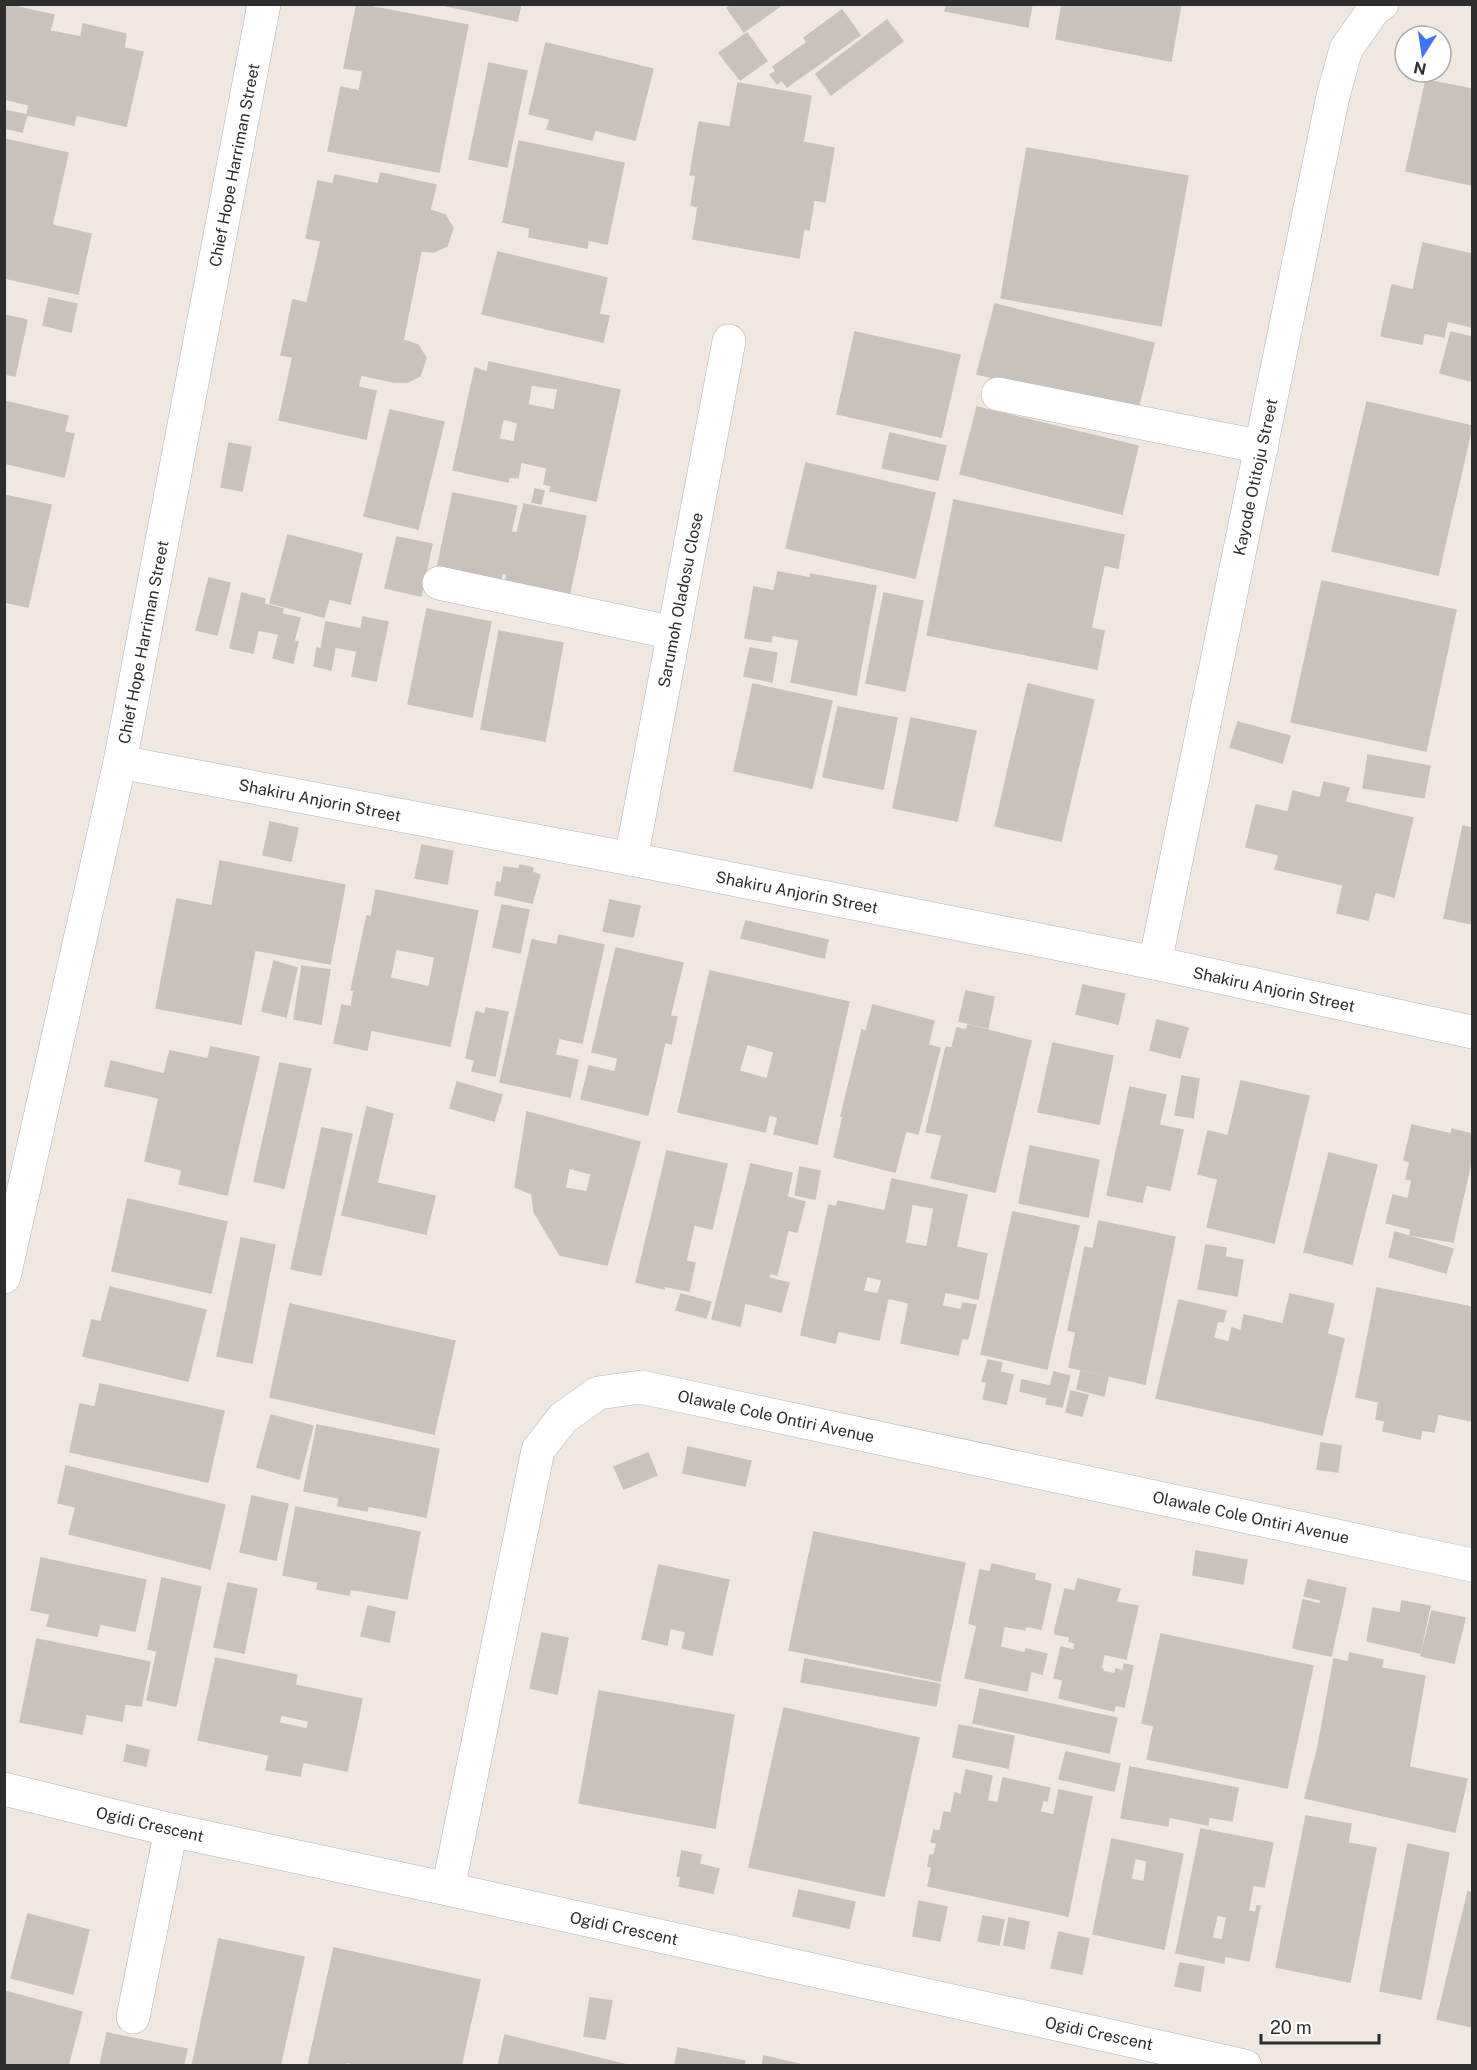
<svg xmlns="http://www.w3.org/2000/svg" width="1477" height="2070" font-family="'Public Sans',sans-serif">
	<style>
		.building { fill: #c8c2bb; stroke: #cbc3b9; stroke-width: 1.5; fill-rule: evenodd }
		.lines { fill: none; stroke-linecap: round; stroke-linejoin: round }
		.minor-casing { stroke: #b0b4be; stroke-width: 34 }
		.minor { stroke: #fff; stroke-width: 33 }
		.labels { text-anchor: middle; stroke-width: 4.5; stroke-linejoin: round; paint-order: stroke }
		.street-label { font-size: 16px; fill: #2e2e2e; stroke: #fff }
	</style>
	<rect width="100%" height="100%" fill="#efe7e0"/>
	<!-- building -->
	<g class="building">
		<polygon points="4,4 54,15 50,31 81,37 83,24 126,34 124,48 143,52 126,126 76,115 74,125 27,115 29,105 4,99"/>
		<polygon points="357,4 468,25 439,172 328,151 341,87 359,91 363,71 344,68"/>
		<polygon points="438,4 521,4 517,21"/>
		<polygon points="733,4 783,4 744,32 727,8"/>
		<polygon points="947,4 1032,4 1028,27 945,11"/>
		<polygon points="1062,4 1181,4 1171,61 1056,39"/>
		<polygon points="842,10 860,35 787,87 782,80 777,84 770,75 776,71 773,67 807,42 804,38"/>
		<polygon points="887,20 903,41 831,95 816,74"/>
		<polygon points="747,33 767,61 740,80 719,53"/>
		<polygon points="546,43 653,69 635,140 595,130 592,140 547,129 550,119 529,114"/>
		<polygon points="489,63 527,71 507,167 469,159"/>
		<polygon points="1426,80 1472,89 1472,185 1406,171"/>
		<polygon points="738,83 811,96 803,142 834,148 825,202 814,200 809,230 804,228 799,258 693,239 698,207 691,205 696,175 690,175 699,122 730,127"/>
		<polygon points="4,110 27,115 22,132 4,128"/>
		<polygon points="4,139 68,153 52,225 91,234 78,294 4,278"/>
		<polygon points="519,141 624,163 607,244 588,240 587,248 529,237 530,228 503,222"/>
		<polygon points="1027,148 1188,176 1161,326 1001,298"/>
		<polygon points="381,173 436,185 430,210 445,215 453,228 447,246 434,252 421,251 403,340 418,345 426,358 420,376 408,382 394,382 361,375 358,387 376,391 366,439 279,420 293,357 281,355 293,300 307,303 321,241 306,238 318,181 333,184 335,175 378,184"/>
		<polygon points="1423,243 1472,254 1472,327 1447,321 1444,337 1424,333 1422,344 1381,336 1392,285 1413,290"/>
		<polygon points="498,252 607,278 599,314 609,316 603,342 482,314"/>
		<polygon points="49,298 77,304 71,332 43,325"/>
		<polygon points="995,304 1154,343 1137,413 977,374"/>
		<polygon points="4,315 27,320 15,376 4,374"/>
		<polygon points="855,332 960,355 941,437 837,414"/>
		<polygon points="1451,332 1472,337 1472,374 1471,381 1440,373"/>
		<path d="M489 362 620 390 596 501 550 491 551 486 544 484 547 468 521 462 518 478 509 477 508 482 453 470 475 368 487 372ZM531 385 558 389 554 410 528 405ZM503 419 518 423 514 442 499 439Z"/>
		<polygon points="4,401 68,416 64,432 74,434 64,477 4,463"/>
		<polygon points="1367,402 1472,426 1438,575 1332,551"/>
		<polygon points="977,407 1138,446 1122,514 960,474"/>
		<polygon points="390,410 444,422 418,529 364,516"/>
		<polygon points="890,433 946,446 938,480 882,468"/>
		<polygon points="229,443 251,447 242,491 221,487"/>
		<polygon points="806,463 935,493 915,578 786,548"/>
		<polygon points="535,489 544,491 541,504 532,502"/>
		<polygon points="453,493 517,506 511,532 517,533 524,504 586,516 568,601 504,589 507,574 502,573 499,587 436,574"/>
		<polygon points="4,495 51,505 28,607 4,602"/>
		<polygon points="954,500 1124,535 1118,568 1104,565 1091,628 1104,631 1097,669 927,635"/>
		<polygon points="288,535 362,554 350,604 329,599 324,617 270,603"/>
		<polygon points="397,537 432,544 421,596 385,588"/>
		<polygon points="778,572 810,578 811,574 876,586 856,695 791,682 799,640 772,635 771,642 745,638 754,587 774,591"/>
		<polygon points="209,578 230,583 217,635 196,630"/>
		<polygon points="1322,581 1456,610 1426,751 1291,722"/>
		<polygon points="242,593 265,599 264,604 283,609 282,614 300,618 294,641 298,642 293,663 273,658 279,634 258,630 253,653 230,648"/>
		<polygon points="884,593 923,601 905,691 866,683"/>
		<polygon points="427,609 491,622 472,717 408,704"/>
		<polygon points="363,617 388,622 376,681 352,676 357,651 335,647 331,670 314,666 317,648 321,649 326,622 361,629"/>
		<polygon points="499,631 563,643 545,741 481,729"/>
		<polygon points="750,648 777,653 772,682 744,676"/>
		<polygon points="753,684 832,701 812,788 734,771"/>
		<polygon points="1028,684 1094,700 1061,841 995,826"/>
		<polygon points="838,707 897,718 883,789 823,777"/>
		<polygon points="911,718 976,731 957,821 893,808"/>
		<polygon points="1238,722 1290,736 1282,763 1230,747"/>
		<polygon points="1368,755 1430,766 1424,798 1363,788"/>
		<polygon points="1324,782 1349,788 1345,802 1413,818 1394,897 1375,892 1368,920 1337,913 1343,885 1275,869 1279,855 1246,847 1256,805 1288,812 1293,791 1320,798"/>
		<polygon points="270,822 298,828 291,861 263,855"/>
		<polygon points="1463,826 1472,828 1472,924 1444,918"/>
		<polygon points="422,845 453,851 447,884 415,878"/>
		<polygon points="220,861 345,885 330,964 255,950 241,1024 156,1008 177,899 212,906"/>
		<polygon points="520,865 533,868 532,872 540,875 532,903 495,895 497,882 501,883 504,867 519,869"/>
		<path d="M376 890 478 911 450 1046 371 1030 367 1050 334 1043 342 1005 351 1007 354 991 351 990 367 916 371 917ZM396 949 435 957 429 987 390 978Z"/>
		<polygon points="610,900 640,906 633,937 603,931"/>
		<polygon points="502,905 529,910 520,953 493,947"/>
		<polygon points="746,921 828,940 824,958 741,938"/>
		<polygon points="559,935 604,945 582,1043 559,1038 555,1055 578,1060 570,1097 500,1082 532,940 557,945"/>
		<polygon points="616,948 683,963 670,1016 677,1017 671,1044 665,1042 648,1115 581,1099 589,1066 615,1072 618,1058 592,1052"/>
		<polygon points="274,961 297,968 286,1017 262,1011"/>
		<polygon points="302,966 330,970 321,1024 294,1019"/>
		<path d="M710 971 849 1002 817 1144 774 1134 778 1117 769 1115 765 1132 678 1112ZM747 1044 774 1052 767 1079 739 1071Z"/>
		<polygon points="1083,985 1125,994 1118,1024 1076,1014"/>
		<polygon points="966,991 994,997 988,1028 959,1021"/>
		<polygon points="873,1005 934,1021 928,1045 940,1048 918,1134 906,1131 895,1172 834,1157 843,1117 841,1116 862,1030 866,1031"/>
		<polygon points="486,1008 508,1012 495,1076 472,1071 475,1060 466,1058 476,1012 485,1014"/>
		<polygon points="1157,1020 1188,1028 1180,1058 1150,1050"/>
		<polygon points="968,1025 1031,1041 995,1192 931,1178 942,1135 926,1132 946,1047 952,1048 957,1028 966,1030"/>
		<polygon points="1053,1043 1113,1056 1099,1124 1038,1112"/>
		<polygon points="211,1047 259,1057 227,1195 179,1184 182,1170 145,1161 159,1098 105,1086 111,1061 164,1074 170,1051 208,1059"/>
		<polygon points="280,1063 311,1069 284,1188 254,1181"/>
		<polygon points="1182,1076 1199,1079 1193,1118 1175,1115"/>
		<polygon points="1241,1081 1309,1096 1274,1243 1207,1227 1218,1179 1198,1174 1208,1131 1228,1136"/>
		<polygon points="457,1082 502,1095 494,1121 450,1108"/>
		<polygon points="1130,1087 1166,1095 1159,1125 1183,1130 1170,1190 1146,1185 1142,1202 1107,1195"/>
		<polygon points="367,1107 393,1114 377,1183 435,1196 426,1234 342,1215"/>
		<path d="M527 1112 640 1142 607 1265 560 1255 534 1212 532 1194 515 1187ZM569 1168 591 1174 587 1192 565 1188Z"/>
		<polygon points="1412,1125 1451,1134 1452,1129 1472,1134 1472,1158 1453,1242 1410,1235 1411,1229 1386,1223 1393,1195 1408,1199 1412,1180 1406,1179 1410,1162 1404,1160"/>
		<polygon points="322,1128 352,1134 321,1275 291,1269"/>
		<polygon points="1030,1146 1099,1160 1088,1217 1019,1203"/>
		<polygon points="667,1151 727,1164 712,1229 694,1225 686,1261 695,1263 689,1291 664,1286 664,1289 636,1282"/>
		<polygon points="1329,1153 1377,1165 1352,1264 1304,1252"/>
		<polygon points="751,1164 792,1173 787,1197 805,1202 797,1232 788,1230 777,1275 770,1273 769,1278 789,1283 781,1312 745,1303 740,1326 712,1319"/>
		<polygon points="800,1167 820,1171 815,1199 795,1195"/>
		<path d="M892 1179 967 1195 956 1247 987 1254 978 1299 945 1292 942 1306 961 1310 963 1303 976 1305 968 1339 962 1338 958 1355 901 1343 909 1303 888 1298 879 1340 838 1331 835 1343 801 1335 829 1205 836 1207 838 1201 885 1211ZM912 1204 934 1208 927 1247 905 1243ZM867 1276 882 1280 878 1294 863 1291Z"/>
		<polygon points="128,1199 227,1222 211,1293 112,1271"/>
		<polygon points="1013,1212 1079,1226 1047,1369 981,1354"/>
		<polygon points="1099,1221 1175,1237 1145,1384 1069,1367 1076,1332 1068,1330 1085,1247 1093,1249"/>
		<polygon points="1395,1232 1453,1249 1446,1273 1389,1257"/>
		<polygon points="241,1238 275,1245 252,1363 217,1356"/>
		<polygon points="1206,1245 1226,1248 1225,1257 1243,1260 1237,1296 1198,1289"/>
		<polygon points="110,1287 206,1310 188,1381 83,1356 92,1320 101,1322"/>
		<polygon points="1377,1288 1472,1307 1472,1421 1438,1414 1434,1432 1422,1430 1420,1439 1383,1431 1385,1421 1376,1419 1379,1402 1356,1397"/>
		<polygon points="681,1294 711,1302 706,1318 676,1310"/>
		<polygon points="1290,1294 1334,1304 1327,1334 1344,1339 1322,1435 1156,1398 1179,1300 1226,1311 1223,1322 1218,1321 1213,1338 1229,1342 1232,1328 1241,1331 1244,1315 1283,1324"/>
		<polygon points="290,1304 455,1341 434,1434 270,1397"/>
		<polygon points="988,1360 1002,1363 1000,1372 1013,1375 1006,1404 983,1399 987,1382 982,1381"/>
		<polygon points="1081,1371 1108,1377 1104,1396 1077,1389"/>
		<polygon points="1054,1372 1070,1376 1062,1407 1046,1404 1047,1398 1020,1391 1022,1380 1050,1386"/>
		<polygon points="100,1384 224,1411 208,1482 70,1452 80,1404 95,1407"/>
		<polygon points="1071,1391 1088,1395 1082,1416 1066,1412"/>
		<polygon points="271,1415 313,1426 299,1479 257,1467"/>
		<polygon points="317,1425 439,1449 426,1517 368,1506 367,1511 338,1506 339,1498 304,1491"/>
		<polygon points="1321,1443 1341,1446 1338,1472 1317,1469"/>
		<polygon points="688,1447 751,1461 745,1486 683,1473"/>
		<polygon points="648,1453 657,1475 624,1489 614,1467"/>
		<polygon points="66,1466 225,1505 210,1569 69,1534 76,1507 58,1503"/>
		<polygon points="252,1496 288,1504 276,1560 240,1552"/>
		<polygon points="296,1507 420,1532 407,1599 350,1589 349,1595 317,1589 318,1582 283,1575"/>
		<polygon points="814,1532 965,1563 940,1681 789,1650"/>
		<polygon points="1196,1551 1247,1560 1243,1584 1193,1575"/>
		<polygon points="41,1558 146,1580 135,1631 100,1624 97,1636 47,1626 50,1614 31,1610"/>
		<polygon points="992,1564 1035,1574 1034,1580 1051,1584 1041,1629 1026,1626 1025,1630 1004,1626 1000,1647 1025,1653 1026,1649 1047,1654 1042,1674 1031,1671 1027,1691 965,1678 977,1626 969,1623 980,1570 990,1572"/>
		<polygon points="659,1565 729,1580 712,1655 682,1648 686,1632 670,1628 667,1645 642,1639"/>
		<polygon points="162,1578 201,1587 176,1706 147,1700 157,1651 148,1649"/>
		<polygon points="1078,1579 1120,1589 1116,1602 1138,1606 1126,1659 1104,1654 1101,1668 1103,1669 1102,1671 1115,1674 1116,1669 1123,1671 1124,1664 1133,1666 1124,1707 1115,1705 1114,1711 1059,1698 1063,1680 1054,1678 1061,1647 1074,1650 1075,1643 1069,1641 1070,1637 1055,1634 1055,1630 1065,1589 1075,1591"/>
		<polygon points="1308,1580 1346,1588 1331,1656 1293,1648 1303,1600 1320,1604 1321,1600 1304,1596"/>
		<polygon points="228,1583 257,1589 244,1653 214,1647"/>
		<polygon points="1402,1601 1430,1606 1420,1653 1367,1641 1373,1608 1400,1613"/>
		<polygon points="368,1606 395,1612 389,1642 361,1636"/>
		<polygon points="1432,1611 1465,1618 1454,1663 1421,1656"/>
		<polygon points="542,1633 568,1638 557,1694 530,1688"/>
		<polygon points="1161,1634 1313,1666 1287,1788 1147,1759 1154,1726 1142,1723"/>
		<polygon points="37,1639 150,1662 141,1706 125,1704 122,1721 86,1714 82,1734 20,1722"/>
		<polygon points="1350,1653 1383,1660 1381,1668 1425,1676 1409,1767 1467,1779 1455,1832 1305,1798 1318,1747 1334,1659 1348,1662"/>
		<path d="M216 1658 297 1675 295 1685 362 1699 347 1771 303 1762 300 1776 266 1770 269 1755 198 1740ZM281 1715 309 1721 307 1729 279 1723Z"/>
		<polygon points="805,1659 940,1684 936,1706 801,1682"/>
		<polygon points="980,1689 1117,1718 1109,1753 973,1723"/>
		<polygon points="599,1691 734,1715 715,1828 579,1803"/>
		<polygon points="784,1708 919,1738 884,1896 749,1867"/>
		<polygon points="959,1725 1014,1736 1008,1768 953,1757"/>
		<polygon points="127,1745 149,1750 146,1766 124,1761"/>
		<polygon points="1066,1752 1120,1764 1114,1791 1059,1779"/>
		<polygon points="1130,1767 1238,1788 1232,1821 1209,1817 1208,1825 1169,1817 1168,1826 1121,1818"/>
		<polygon points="966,1770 992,1776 987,1801 998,1803 1003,1778 1050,1788 1047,1801 1043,1800 1040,1812 1054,1815 1059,1790 1092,1797 1068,1916 928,1886 932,1867 928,1866 930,1855 934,1855 937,1843 931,1842 934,1830 940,1831 944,1812 951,1813 955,1793 961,1795"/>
		<polygon points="1306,1816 1351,1824 1348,1843 1376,1848 1350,1982 1276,1967"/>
		<path d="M1201 1829 1273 1843 1264 1887 1253 1885 1248 1911 1256 1912 1257 1906H1260L1249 1961 1225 1956 1224 1963 1176 1953ZM1217 1915 1227 1917 1222 1940 1212 1938Z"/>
		<path d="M1112 1839 1183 1854 1164 1949 1093 1934ZM1135 1858 1147 1861 1144 1882 1131 1879Z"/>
		<polygon points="1408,1844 1449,1853 1421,1999 1380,1991"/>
		<polygon points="682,1851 701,1855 699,1864 719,1869 713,1893 679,1886 681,1877 677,1876"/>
		<polygon points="799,1890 855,1902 849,1928 793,1916"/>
		<polygon points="1468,1892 1472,1893 1472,2027 1437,2019"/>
		<polygon points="919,1901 947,1907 940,1941 913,1936"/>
		<polygon points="28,1914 89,1930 73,1994 11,1978"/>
		<polygon points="983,1916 1004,1920 999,1945 978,1941"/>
		<polygon points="1009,1918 1029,1922 1024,1949 1004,1945"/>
		<polygon points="1059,1932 1089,1939 1082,1974 1051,1968"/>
		<polygon points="219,1939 304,1957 280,2066 192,2066"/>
		<polygon points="334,1948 480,1980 461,2066 362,2066 346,2062 345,2066 308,2066"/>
		<polygon points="1180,1963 1204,1967 1200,1991 1175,1986"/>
		<polygon points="4,1991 82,2012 68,2066 4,2064"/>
		<polygon points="590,1998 612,2001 605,2039 584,2036"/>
		<polygon points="107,2033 187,2049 183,2066 100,2066"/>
		<polygon points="505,2035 631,2066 498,2066"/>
		<polygon points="678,2048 745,2061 744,2066 675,2066"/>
		<polygon points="764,2056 807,2066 762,2066"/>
	</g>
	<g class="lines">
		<!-- minor casing -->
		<g class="minor-casing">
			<g id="minor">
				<polyline points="998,394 1262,447"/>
				<polyline points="439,583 674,633"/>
				<polyline points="120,762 631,859 1155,963 1472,1032"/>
				<polyline points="631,859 729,341"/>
				<polyline points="1155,963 1333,96 1346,49 1374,9 1382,4"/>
				<polyline points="4,1277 120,762 264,4"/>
				<polyline points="4,1789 171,1830 448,1889 1245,2066"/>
				<polyline points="448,1889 538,1450 563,1418 598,1393 641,1387 1472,1565"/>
				<polyline points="133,2017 171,1830"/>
			</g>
		</g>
		<!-- minor -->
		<use href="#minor" class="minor"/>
	</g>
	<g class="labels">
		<!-- street labels -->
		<g class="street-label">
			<text transform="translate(234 165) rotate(-79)" y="6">Chief Hope Harriman Street</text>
			<text transform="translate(1255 477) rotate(-78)" y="6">Kayode Otitoju Street</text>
			<text transform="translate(680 600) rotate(-79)" y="6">Sarumoh Oladosu Close</text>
			<text transform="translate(143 642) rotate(-79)" y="6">Chief Hope Harriman Street</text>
			<text transform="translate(320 800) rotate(11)" y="6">Shakiru Anjorin Street</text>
			<text transform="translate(797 892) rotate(11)" y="6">Shakiru Anjorin Street</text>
			<text transform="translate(1274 989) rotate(12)" y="6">Shakiru Anjorin Street</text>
			<text transform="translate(776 1416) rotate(12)" y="6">Olawale Cole Ontiri Avenue</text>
			<text transform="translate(1251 1517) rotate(12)" y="6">Olawale Cole Ontiri Avenue</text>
			<text transform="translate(150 1824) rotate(13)" y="6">Ogidi Crescent</text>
			<text transform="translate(624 1928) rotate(12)" y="6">Ogidi Crescent</text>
			<text transform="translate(1099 2033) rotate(12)" y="6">Ogidi Crescent</text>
		</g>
	</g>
	<!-- border -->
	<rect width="1477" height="2070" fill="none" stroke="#2e2e2e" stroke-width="12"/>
	<!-- north arrow -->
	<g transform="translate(1423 54) rotate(192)"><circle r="28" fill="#ffffff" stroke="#ababab" stroke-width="1.5"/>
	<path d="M0-4.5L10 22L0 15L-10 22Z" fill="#4074fc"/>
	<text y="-9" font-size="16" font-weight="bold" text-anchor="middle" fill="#2e2e2e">N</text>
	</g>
	<!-- scale -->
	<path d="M1261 2034v9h118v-9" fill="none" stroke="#2e2e2e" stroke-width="3"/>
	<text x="1270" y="2034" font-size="18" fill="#2e2e2e" stroke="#ffffff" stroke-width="4.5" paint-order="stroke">20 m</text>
</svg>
